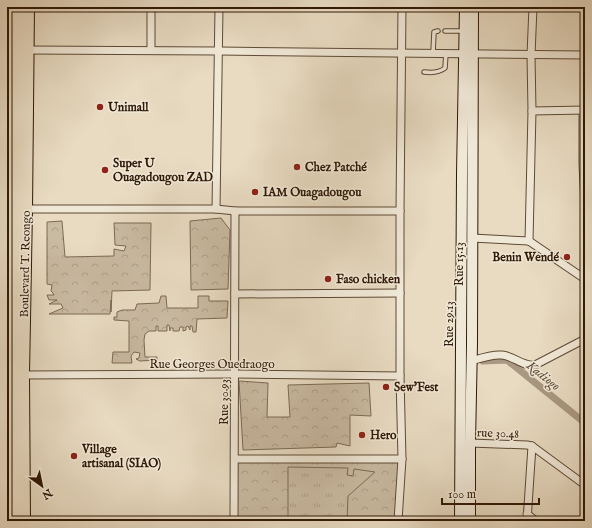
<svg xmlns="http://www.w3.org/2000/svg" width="592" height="528" font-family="'IM FELL English',serif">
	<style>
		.forest { fill: url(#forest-crowns); stroke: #7c6a54 }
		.park { fill: url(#park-tufts); stroke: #7c6a54 }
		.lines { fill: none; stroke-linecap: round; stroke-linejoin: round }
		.canal { stroke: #a99982; stroke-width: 7 }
		.service-casing { stroke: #5e4a35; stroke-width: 5.5 }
		.minor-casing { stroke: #5e4a35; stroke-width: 9 }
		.secondary-casing { stroke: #301906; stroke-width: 12 }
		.primary-casing { stroke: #301906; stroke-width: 14 }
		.service { stroke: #f0e8d7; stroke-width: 3.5 }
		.minor { stroke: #f0e8d7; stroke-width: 7 }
		.secondary { stroke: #f0e8d7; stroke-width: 10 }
		.primary { stroke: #e8dbc2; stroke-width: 12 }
		.poi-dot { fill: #8f2418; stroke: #f0e8d7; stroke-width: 1.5 }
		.labels { text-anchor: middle; stroke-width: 3; stroke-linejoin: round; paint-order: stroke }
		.poi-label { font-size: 12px; font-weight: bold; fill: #301906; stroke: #f0e8d7; text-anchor: start }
		.street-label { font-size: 12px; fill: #301906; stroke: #f0e8d7 }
		.water-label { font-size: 13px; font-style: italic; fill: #604c38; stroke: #f0e8d7 }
	</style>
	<defs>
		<pattern id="forest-crowns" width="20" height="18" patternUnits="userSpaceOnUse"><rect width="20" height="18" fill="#c9baa2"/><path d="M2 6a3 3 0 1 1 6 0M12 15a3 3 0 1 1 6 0" fill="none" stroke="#ad9f8a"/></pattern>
		<pattern id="park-tufts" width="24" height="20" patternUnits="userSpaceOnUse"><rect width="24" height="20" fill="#c9baa2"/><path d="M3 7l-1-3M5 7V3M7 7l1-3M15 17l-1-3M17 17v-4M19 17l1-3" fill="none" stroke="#ad9f8a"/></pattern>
	</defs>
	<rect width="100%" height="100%" fill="#e8dbc2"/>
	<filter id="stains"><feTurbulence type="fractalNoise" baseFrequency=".005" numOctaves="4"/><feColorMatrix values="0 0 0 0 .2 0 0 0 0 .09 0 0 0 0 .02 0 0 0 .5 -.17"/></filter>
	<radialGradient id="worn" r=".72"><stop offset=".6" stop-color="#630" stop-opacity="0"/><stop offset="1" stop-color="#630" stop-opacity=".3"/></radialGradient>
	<!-- forest -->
	<g class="forest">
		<polygon points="221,218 230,230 228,289 191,290 190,221"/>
		<polygon points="62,221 65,257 114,256 114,249 124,251 126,246 115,245 114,223 151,223 150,290 112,291 111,312 111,300 110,314 49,314 63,308 61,304 49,304 57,300 49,300 47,295 54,295 53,293 51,291 52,285 47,284 47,222"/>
		<polygon points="161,296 166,296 167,308 198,308 198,296 209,296 209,301 228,301 227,318 197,319 196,332 193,332 192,326 190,326 190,330 188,326 186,327 186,330 183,331 183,327 180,327 179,331 173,331 173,328 170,328 170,331 169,325 167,325 167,331 158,331 158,326 156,326 156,331 149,331 145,334 144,340 145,357 157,357 157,360 140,361 136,359 139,358 140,353 134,352 131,356 132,363 112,363 113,352 129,352 129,321 114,320 114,317 117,317 117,312 122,310 135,310 137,304 159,303"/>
		<polygon points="239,381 268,383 267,417 290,417 288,385 369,383 371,416 350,415 350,446 337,443 336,447 243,450"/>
		<polygon points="237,459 401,459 396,521 235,521"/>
	</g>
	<!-- park -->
	<polygon class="park" points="288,467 348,468 347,475 353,476 354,469 375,472 348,496 347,521 288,521"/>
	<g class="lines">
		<!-- canal -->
		<polyline class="canal" points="483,361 507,360 585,423"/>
		<!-- service casing -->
		<g class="service-casing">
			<g id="service">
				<polyline points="445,31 464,31"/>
				<polyline points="433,53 434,32 438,31"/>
				<path d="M424 72C432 73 439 73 445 68L446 53"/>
			</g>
		</g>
		<!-- minor casing -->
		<g class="minor-casing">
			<g id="minor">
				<polyline points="25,50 219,51 585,55"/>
				<polyline points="151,50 151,7"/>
				<polyline points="583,110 583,164 585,205"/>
				<polyline points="532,111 585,110"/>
				<polyline points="7,197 17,196"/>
				<polyline points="26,209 216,209 235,211 400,211"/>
				<polyline points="216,209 219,7"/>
				<polyline points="472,238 529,241"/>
				<polyline points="529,241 532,111 531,55 533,7"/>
				<polyline points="529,241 585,279"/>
				<polyline points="235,294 400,293"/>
				<path d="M471 361C481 358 492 354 502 355 514 356 523 367 535 365L585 339"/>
				<polyline points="23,375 234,374 400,376"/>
				<polyline points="470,443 527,445 532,446 585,485"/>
				<polyline points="235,459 402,459"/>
				<polyline points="527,514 536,521"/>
				<polyline points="234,521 235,211"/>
				<polyline points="398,521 402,459 400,376 400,211 402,7"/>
				<polyline points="527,521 532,446"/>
			</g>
		</g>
		<!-- secondary casing -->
		<g class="secondary-casing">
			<g id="secondary">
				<polyline points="460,521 462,174 465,7"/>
				<polyline points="470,521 470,443 472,343 473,7"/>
			</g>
		</g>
		<!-- primary casing -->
		<g class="primary-casing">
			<g id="primary">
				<polyline points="12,521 13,349 17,210 16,56 17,7"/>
				<polyline points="24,521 23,375 26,209 28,7"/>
			</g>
		</g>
		<!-- service -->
		<use href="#service" class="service"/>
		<!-- minor -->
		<use href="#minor" class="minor"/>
		<!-- secondary -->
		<use href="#secondary" class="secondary"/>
		<!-- primary -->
		<use href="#primary" class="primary"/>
	</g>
	<!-- markers -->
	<g class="poi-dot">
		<circle cx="100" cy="107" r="4"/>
		<circle cx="297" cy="167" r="4"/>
		<circle cx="105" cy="170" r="4"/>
		<circle cx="255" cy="192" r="4"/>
		<circle cx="567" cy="257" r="4"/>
		<circle cx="328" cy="279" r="4"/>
		<circle cx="386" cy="387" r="4"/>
		<circle cx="362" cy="435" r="4"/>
		<circle cx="74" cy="456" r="4"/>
	</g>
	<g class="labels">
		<!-- poi labels -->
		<g class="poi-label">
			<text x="108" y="111">Unimall</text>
			<text x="113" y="167">Super U<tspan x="113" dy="14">Ouagadougou ZAD</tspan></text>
			<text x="305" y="171">Chez Patché</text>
			<text x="263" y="196">IAM Ouagadougou</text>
			<text x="559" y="261" text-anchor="end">Benin Wendé</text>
			<text x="336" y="283">Faso chicken</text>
			<text x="394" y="391">Sew'Fest</text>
			<text x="370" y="439">Hero</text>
			<text x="82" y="453">Village<tspan x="82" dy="14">artisanal (SIAO)</tspan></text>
		</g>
		<!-- street labels -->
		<g class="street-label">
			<text transform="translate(25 264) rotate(-89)" y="4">Boulevard T. Reongo</text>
			<text transform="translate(459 264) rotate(-90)" y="4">Rue 15.13</text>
			<text transform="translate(449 324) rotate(-90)" y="4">Rue 29.13</text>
			<text x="212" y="368">Rue Georges Ouedraogo</text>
			<text transform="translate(224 402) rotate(-90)" y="4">Rue 30.93</text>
			<text transform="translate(498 433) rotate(2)" y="4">rue 30.48</text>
		</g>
		<!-- water labels -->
		<g class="water-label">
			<text transform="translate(544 375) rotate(39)" y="5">Kadiogo</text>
		</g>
	</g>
	<!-- margin -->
	<rect width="592" height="528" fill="none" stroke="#e8dbc2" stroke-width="24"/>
	<rect x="8" y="8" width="576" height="512" fill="none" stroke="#301906" stroke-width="2"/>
	<rect x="12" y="12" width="568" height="504" fill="none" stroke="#301906"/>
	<!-- north arrow -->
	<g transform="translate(42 486) rotate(147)" stroke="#f0e8d7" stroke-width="3" paint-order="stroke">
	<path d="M0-3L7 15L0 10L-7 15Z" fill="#301906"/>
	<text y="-6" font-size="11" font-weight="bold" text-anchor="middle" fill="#301906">N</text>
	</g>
	<!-- scale -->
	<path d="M442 498v6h97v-6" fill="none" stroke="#301906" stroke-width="2"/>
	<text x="448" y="498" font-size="12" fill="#301906" stroke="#f0e8d7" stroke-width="3" paint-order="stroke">100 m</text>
	<rect width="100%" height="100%" filter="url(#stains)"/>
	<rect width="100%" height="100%" fill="url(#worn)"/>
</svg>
